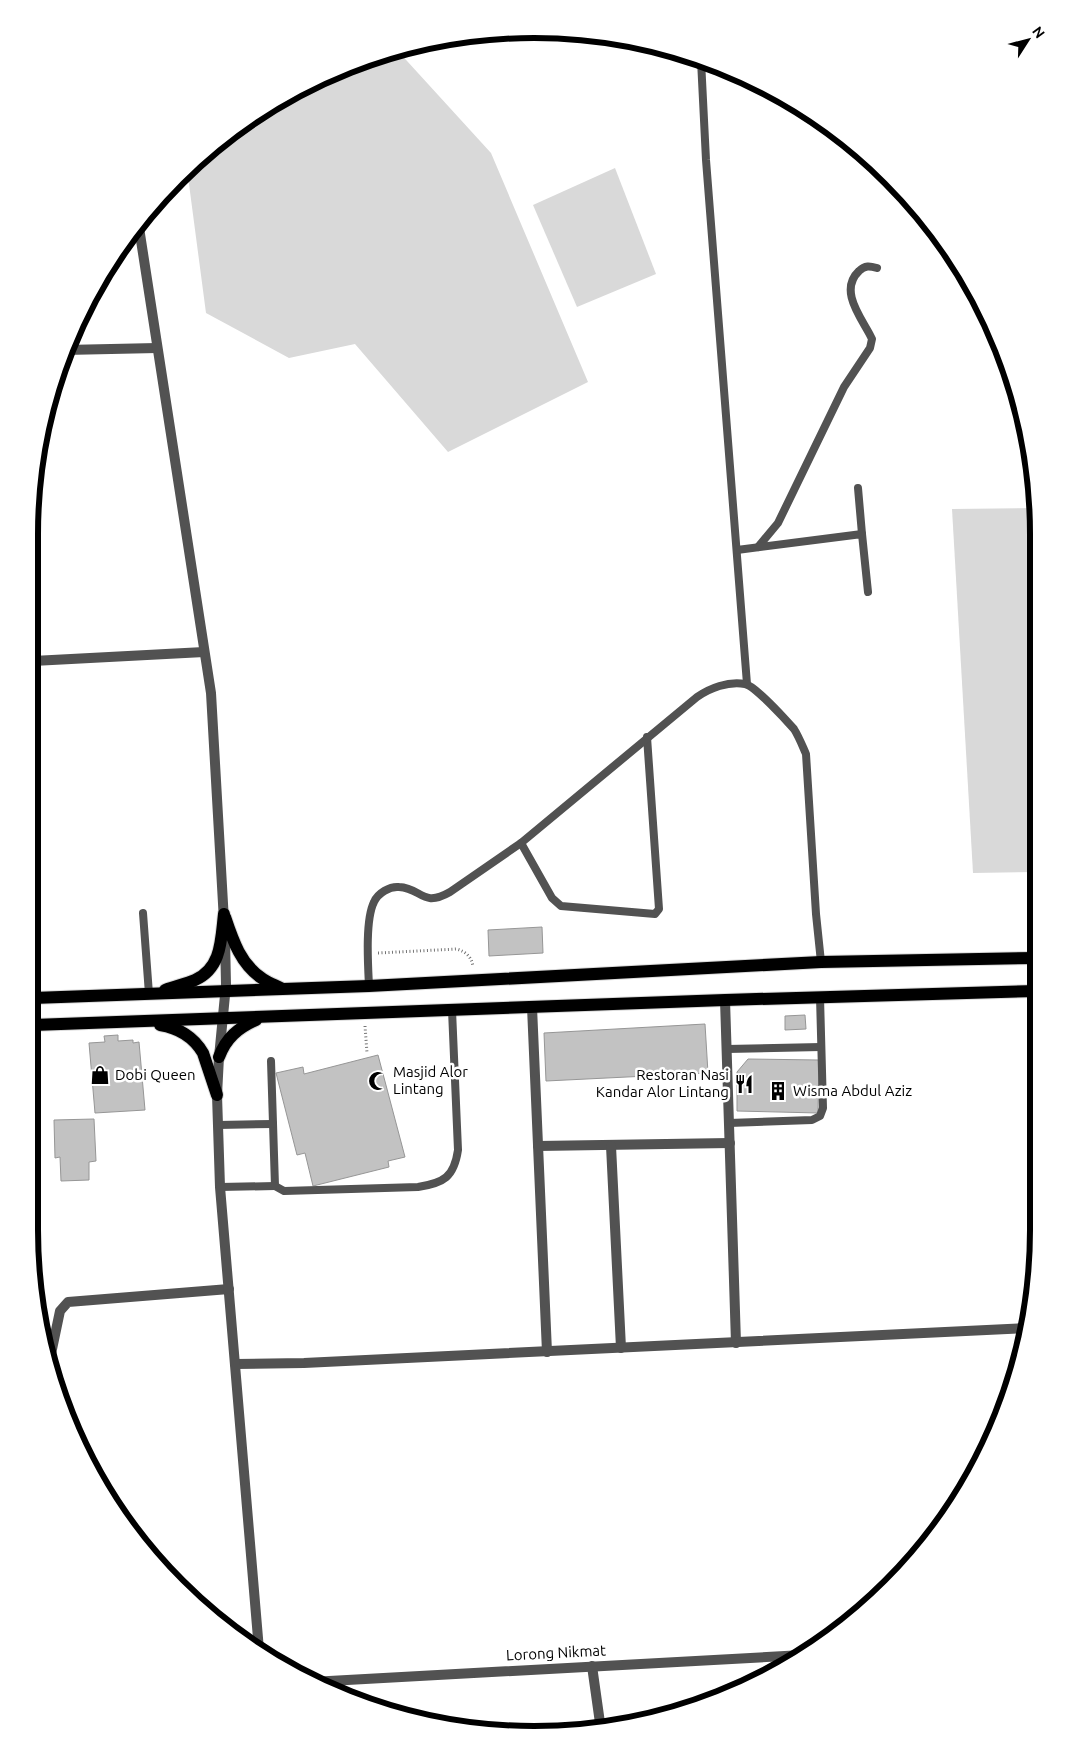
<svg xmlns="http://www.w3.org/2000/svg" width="1068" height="1763" font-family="Ubuntu,sans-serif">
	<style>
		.green { fill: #d9d9d9 }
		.building { fill: #c2c2c2; stroke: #969696 }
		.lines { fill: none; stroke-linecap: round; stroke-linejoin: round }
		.primary-casing { stroke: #dbdbdb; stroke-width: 14 }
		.path { stroke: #747474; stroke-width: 3; stroke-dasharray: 1 2.5; stroke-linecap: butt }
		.service { stroke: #525252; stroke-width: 8 }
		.minor { stroke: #525252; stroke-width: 10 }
		.tertiary { stroke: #525252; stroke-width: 10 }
		.primary { stroke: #000; stroke-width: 12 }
		.labels { text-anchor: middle; stroke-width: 5; stroke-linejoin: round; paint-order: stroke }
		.poi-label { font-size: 15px; fill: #000; stroke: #fff; text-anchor: start }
		.street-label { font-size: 15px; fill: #000; stroke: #fff }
		.rim { fill: none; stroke: #000; stroke-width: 6 }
	</style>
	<rect width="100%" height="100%" fill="#fff"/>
	<!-- green -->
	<g class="green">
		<polygon points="397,50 491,153 588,382 448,452 355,344 289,358 206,313 187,169 201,154 281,97 371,56"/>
		<polygon points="615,168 656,274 577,307 533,205"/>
		<polygon points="1038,508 1037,872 973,873 952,509"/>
	</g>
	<!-- building -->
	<g class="building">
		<polygon points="542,927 543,953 489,956 488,930"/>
		<polygon points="805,1015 806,1029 785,1030 785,1016"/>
		<polygon points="705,1024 708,1073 546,1081 544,1033"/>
		<polygon points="118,1035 118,1041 133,1040 133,1043 139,1042 145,1110 95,1113 89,1043 105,1042 104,1036"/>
		<polygon points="378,1055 405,1157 388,1161 389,1167 313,1186 305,1153 297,1155 276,1073 303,1067 304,1074"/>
		<polygon points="748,1059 819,1060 818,1113 737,1111 737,1072"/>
		<polygon points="94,1119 96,1161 89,1162 89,1180 61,1181 60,1157 55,1158 54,1120"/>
	</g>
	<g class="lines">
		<!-- primary casing -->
		<g class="primary-casing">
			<g id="primary">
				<path d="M225 917C233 941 241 965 263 979 269 983 275 985 281 988"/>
				<path d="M165 990C175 986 186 984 195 980 222 968 221 939 224 914"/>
				<polyline points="33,998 369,986 821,962 1036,958"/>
				<polyline points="33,1025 725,1000 1036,991"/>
				<path d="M160 1025C179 1028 193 1036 203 1053L217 1095"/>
				<path d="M219 1057C226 1038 238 1028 256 1020"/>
			</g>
		</g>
		<!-- path -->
		<g class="path">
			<path d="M378 953 457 949C466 952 472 957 473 967"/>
			<polyline points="365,1026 367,1053"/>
		</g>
		<!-- service -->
		<g class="service">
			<polyline points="701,60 706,160 747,684"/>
			<polyline points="858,488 862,534"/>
			<path d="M758 547 778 523 844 387 870 348 872 339 870 335C860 316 839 290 859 271 865 265 870 266 877 268"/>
			<polyline points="737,550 862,534 868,592"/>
			<polyline points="521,843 552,898 561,906 655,914 659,909 647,737"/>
			<polyline points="143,913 149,994"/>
			<path d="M369 986C368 965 365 920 374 902 378 893 390 886 399 887 422 888 422 908 450 892L521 843 697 697C710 688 728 681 745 684 755 686 786 720 794 729 799 737 802 745 806 754L816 914 821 962"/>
			<polyline points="727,1049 821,1047"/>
			<path d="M271 1061 275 1186 284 1191 418 1187C444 1183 454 1177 458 1150L452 1010"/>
			<polyline points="729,1123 812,1120 820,1116 823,1108 820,997"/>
			<polyline points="218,1125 273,1124"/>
			<polyline points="220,1187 275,1186"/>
		</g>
		<!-- minor -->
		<g class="minor">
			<polyline points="65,350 157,348"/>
			<polyline points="33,661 204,652"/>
			<polyline points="725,1000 736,1343"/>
			<polyline points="532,1007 547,1352"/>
			<polyline points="538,1146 730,1143"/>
			<polyline points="611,1146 621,1348"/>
			<polyline points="48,1359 51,1354 60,1311 68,1302 229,1289"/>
			<polyline points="235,1364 304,1363 1026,1328"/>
			<polyline points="592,1666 601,1730"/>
			<polyline points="311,1682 803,1655"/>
		</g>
		<!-- tertiary -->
		<g class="tertiary">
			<polyline points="138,221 211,693 224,921"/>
			<polyline points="225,938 226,985 219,1057 217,1095 220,1187 259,1650"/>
		</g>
		<!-- primary -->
		<use href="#primary" class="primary"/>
	</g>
	<!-- icons -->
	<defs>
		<g id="shop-bare" transform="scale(1.5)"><path d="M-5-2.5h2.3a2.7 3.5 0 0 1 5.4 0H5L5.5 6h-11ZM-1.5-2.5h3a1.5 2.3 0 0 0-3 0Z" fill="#000" stroke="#fff" stroke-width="2.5" paint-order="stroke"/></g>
		<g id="mosque-bare" transform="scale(1.5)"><path d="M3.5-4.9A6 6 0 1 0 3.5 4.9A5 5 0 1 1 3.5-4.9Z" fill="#000" stroke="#fff" stroke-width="2.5" paint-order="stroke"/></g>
		<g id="restaurant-bare" transform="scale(1.5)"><path d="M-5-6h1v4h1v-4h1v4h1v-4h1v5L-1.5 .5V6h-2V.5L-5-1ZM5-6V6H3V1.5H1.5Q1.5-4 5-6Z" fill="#000" stroke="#fff" stroke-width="2.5" paint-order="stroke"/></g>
		<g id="building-bare" transform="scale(1.5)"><path d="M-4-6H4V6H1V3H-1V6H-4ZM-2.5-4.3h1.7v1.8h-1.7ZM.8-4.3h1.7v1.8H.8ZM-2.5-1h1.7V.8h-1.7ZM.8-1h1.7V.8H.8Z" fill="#000" stroke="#fff" stroke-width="2.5" paint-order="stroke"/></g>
	</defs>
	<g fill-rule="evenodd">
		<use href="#shop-bare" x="100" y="1075"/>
		<use href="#mosque-bare" x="378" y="1081"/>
		<use href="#restaurant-bare" x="744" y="1084"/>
		<use href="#building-bare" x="778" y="1091"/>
	</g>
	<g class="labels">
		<!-- poi labels -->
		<g class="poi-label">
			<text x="393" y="1077">Masjid Alor<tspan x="393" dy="17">Lintang</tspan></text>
			<text x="115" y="1080">Dobi Queen</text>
			<text x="729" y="1080" text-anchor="end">Restoran Nasi<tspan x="729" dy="17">Kandar Alor Lintang</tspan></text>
			<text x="793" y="1096">Wisma Abdul Aziz</text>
		</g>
		<!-- street labels -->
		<g class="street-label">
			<text transform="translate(556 1653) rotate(-3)" y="5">Lorong Nikmat</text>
		</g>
	</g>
	<!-- crop -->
	<path d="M0 0H1068V1763H0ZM534 38H534A496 496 0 0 1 1030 534V1230A496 496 0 0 1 534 1726H534A496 496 0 0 1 38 1230V534A496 496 0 0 1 534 38Z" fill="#fff" fill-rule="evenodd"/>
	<path class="rim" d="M534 38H534A496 496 0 0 1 1030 534V1230A496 496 0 0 1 534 1726H534A496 496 0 0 1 38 1230V534A496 496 0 0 1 534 38Z"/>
	<!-- north arrow -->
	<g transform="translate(1028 40) rotate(54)" stroke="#ffffff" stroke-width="4" paint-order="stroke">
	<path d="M0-4L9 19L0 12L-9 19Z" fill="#000000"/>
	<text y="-8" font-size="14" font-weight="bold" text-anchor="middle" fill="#000000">N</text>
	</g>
</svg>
